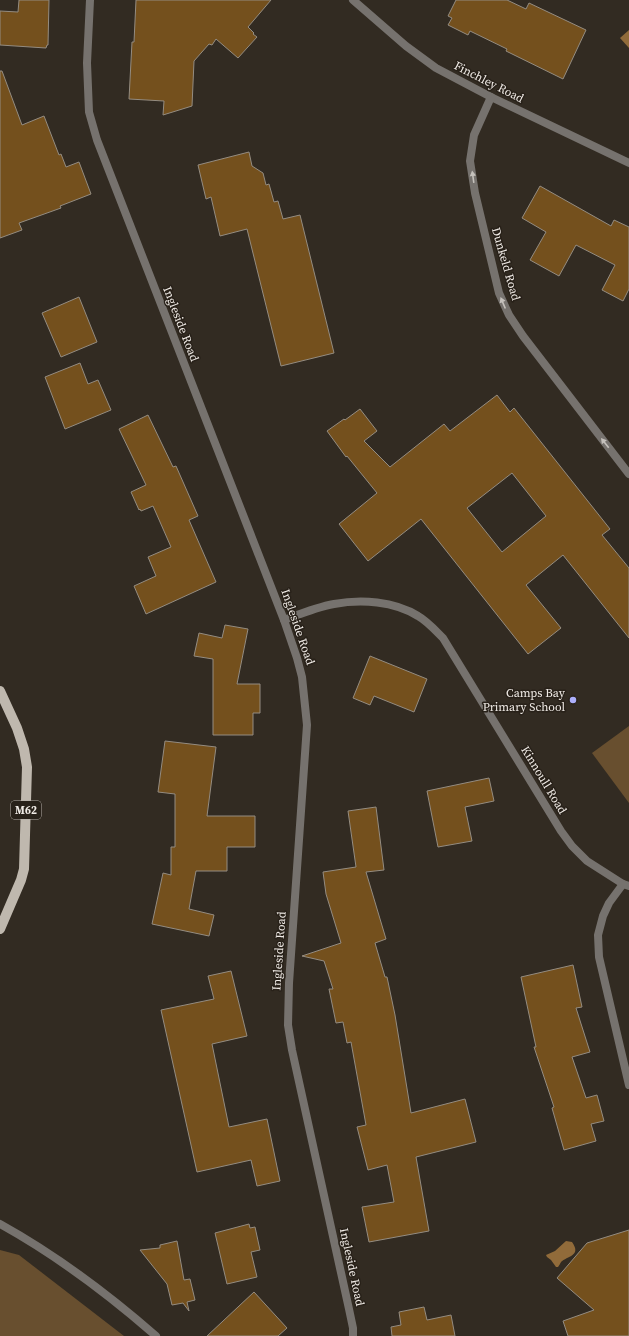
<svg xmlns="http://www.w3.org/2000/svg" width="629" height="1336" font-family="'Source Serif 4',serif">
	<style>
		.green { fill: #684f2f }
		.water { fill: #916b3a }
		.building { fill: #74501d; stroke: #948c81; fill-rule: evenodd }
		.lines { fill: none; stroke-linecap: round; stroke-linejoin: round }
		.minor { stroke: #76726e; stroke-width: 8 }
		.primary { stroke: #bfb8ae; stroke-width: 10 }
		.oneway { fill: #c5c1bc }
		.poi-dot { fill: #acaffb; stroke: #282119; stroke-width: 1.5 }
		.labels { text-anchor: middle; stroke-width: 3; stroke-linejoin: round; paint-order: stroke }
		.shield { fill: #282119; stroke: #b4aea8; stroke-width: 1 }
		.shield-label { font-size: 11px; font-weight: bold; fill: #f0ebe6 }
		.street-label { font-size: 12px; fill: #f0ebe6; stroke: #282119 }
		.poi-label { font-size: 12px; fill: #f0ebe6; stroke: #282119; text-anchor: end }
	</style>
	<rect width="100%" height="100%" fill="#322b22"/>
	<!-- green -->
	<g class="green">
		<polygon points="629,726 629,803 592,753"/>
		<polygon points="0,1250 19,1255 124,1336 0,1336"/>
	</g>
	<!-- water -->
	<g class="water">
		<polygon points="629,30 629,48 620,38"/>
		<path d="M566 1241 572 1242C582 1256 567 1256 561 1262 561 1262 559 1266 558 1267H556L551 1260 547 1257 546 1255 555 1251Z"/>
	</g>
	<!-- building -->
	<g class="building">
		<polygon points="19,0 49,0 48,45 47,45 46,48 0,45 0,11 18,12"/>
		<polygon points="136,0 271,0 248,27 254,33 253,34 257,37 238,58 216,39 212,45 209,44 194,61 192,106 163,115 164,101 129,99 132,42 134,42"/>
		<polygon points="456,0 507,0 526,9 529,3 586,30 563,79 506,51 507,49 470,31 468,35 448,25 452,18 448,16"/>
		<polygon points="0,71 2,71 22,125 44,116 59,155 61,154 66,167 79,162 91,194 60,206 61,208 19,223 22,230 0,238"/>
		<polygon points="249,152 252,166 263,173 266,185 269,184 274,202 278,201 283,219 300,215 334,353 281,366 247,229 220,236 211,197 206,199 198,165"/>
		<polygon points="540,186 611,226 614,220 629,227 629,289 623,301 602,290 615,265 576,245 559,276 530,260 546,232 522,218"/>
		<polygon points="79,297 97,342 61,357 42,313"/>
		<polygon points="80,363 88,384 98,380 111,410 65,429 45,377"/>
		<path d="M497 395 510 412 514 408 610 529 602 535 629 568V638L563 555 526 585 561 628 528 654 421 519 368 561 339 524 377 493 347 456 346 457 327 431 344 419 345 420 360 409 377 431 364 441 390 467 444 424 450 431ZM512 473 546 516 502 552 467 508Z"/>
		<polygon points="148,415 173,467 176,466 198,516 189,520 216,582 146,614 134,586 156,576 148,557 171,547 153,506 141,511 140,509 139,510 131,492 146,485 119,429"/>
		<polygon points="225,625 248,629 237,684 260,684 260,713 253,713 253,735 213,735 213,659 194,656 199,633 222,638"/>
		<polygon points="370,656 427,679 414,712 374,696 370,705 353,698"/>
		<polygon points="165,741 216,747 207,816 255,816 255,847 227,847 227,871 196,871 189,909 214,915 209,936 152,924 163,873 171,875 171,847 175,847 175,794 158,792"/>
		<polygon points="489,778 494,801 465,807 472,841 438,847 427,791"/>
		<polygon points="376,807 384,870 366,872 386,939 375,943 385,977 387,977 395,1015 411,1113 465,1099 476,1142 416,1157 429,1231 369,1242 362,1207 394,1202 387,1165 368,1170 357,1127 366,1125 351,1042 347,1043 343,1022 336,1023 329,989 333,989 324,961 302,956 341,943 326,894 323,872 356,867 348,811"/>
		<polygon points="573,965 582,1007 576,1008 590,1052 572,1057 586,1098 597,1095 604,1121 591,1124 596,1141 564,1150 552,1108 554,1107 534,1047 536,1047 521,977"/>
		<polygon points="231,971 247,1036 212,1044 229,1127 267,1119 280,1181 257,1186 251,1160 197,1172 161,1010 214,999 208,976"/>
		<polygon points="249,1224 250,1228 255,1227 260,1250 251,1252 257,1277 227,1284 215,1233"/>
		<polygon points="629,1230 629,1336 568,1336 563,1321 594,1310 557,1278 587,1243"/>
		<polygon points="177,1241 184,1280 190,1279 195,1300 187,1302 189,1311 183,1303 172,1305 167,1284 140,1250 160,1248 160,1245"/>
		<polygon points="254,1292 287,1328 278,1336 207,1336"/>
		<polygon points="424,1307 427,1320 451,1315 455,1336 392,1336 391,1327 401,1325 399,1312"/>
	</g>
	<g class="lines">
		<!-- minor -->
		<g class="minor">
			<polyline points="90,0 87,63 89,112 97,140 284,620 297,658 302,677 307,725 289,983 288,1025 292,1050 349,1309 353,1328 353,1336"/>
			<polyline points="353,0 406,46 436,68 491,97 629,163"/>
			<polyline points="491,97 474,135 470,161 475,193 499,293 509,315 523,336 629,474"/>
			<path d="M284 620C300 614 317 607 334 604 361 599 394 601 418 616 427 621 435 630 443 638L561 831 572 846 587 861 623 884 629 886"/>
			<polyline points="623,884 609,903 603,916 598,935 599,957 629,1085"/>
			<path d="M0 1224C56 1255 108 1294 156 1336"/>
		</g>
		<!-- primary -->
		<polyline class="primary" points="0,691 17,728 24,749 27,767 24,869 21,880 0,929"/>
	</g>
	<!-- one-way arrows -->
	<defs><path id="oneway-solid" d="M-6-.8H1V-3.2L6.5 0L1 3.2V.8H-6Z"/></defs>
	<g class="oneway">
		<use href="#oneway-solid" transform="translate(473 177) rotate(-98)"/>
		<use href="#oneway-solid" transform="translate(503 303) rotate(-113)"/>
		<use href="#oneway-solid" transform="translate(605 443) rotate(-128)"/>
	</g>
	<!-- markers -->
	<circle class="poi-dot" cx="573" cy="700" r="4"/>
	<g class="labels">
		<!-- shield labels -->
		<rect class="shield" x="11" y="801" width="30" height="18" rx="3"/>
		<g class="shield-label">
			<text x="26" y="814">M62</text>
		</g>
		<!-- street labels -->
		<g class="street-label">
			<text transform="translate(489 82) rotate(27)" y="4">Finchley Road</text>
			<text transform="translate(506 264) rotate(74)" y="4">Dunkeld Road</text>
			<text transform="translate(181 324) rotate(69)" y="4">Ingleside Road</text>
			<text transform="translate(298 627) rotate(71)" y="4">Ingleside Road</text>
			<text transform="translate(544 780) rotate(59)" y="4">Kinnoull Road</text>
			<text transform="translate(279 951) rotate(-86)" y="4">Ingleside Road</text>
			<text transform="translate(352 1267) rotate(78)" y="4">Ingleside Road</text>
		</g>
		<!-- poi labels -->
		<g class="poi-label">
			<text x="565" y="697">Camps Bay<tspan x="565" dy="14">Primary School</tspan></text>
		</g>
	</g>
</svg>
